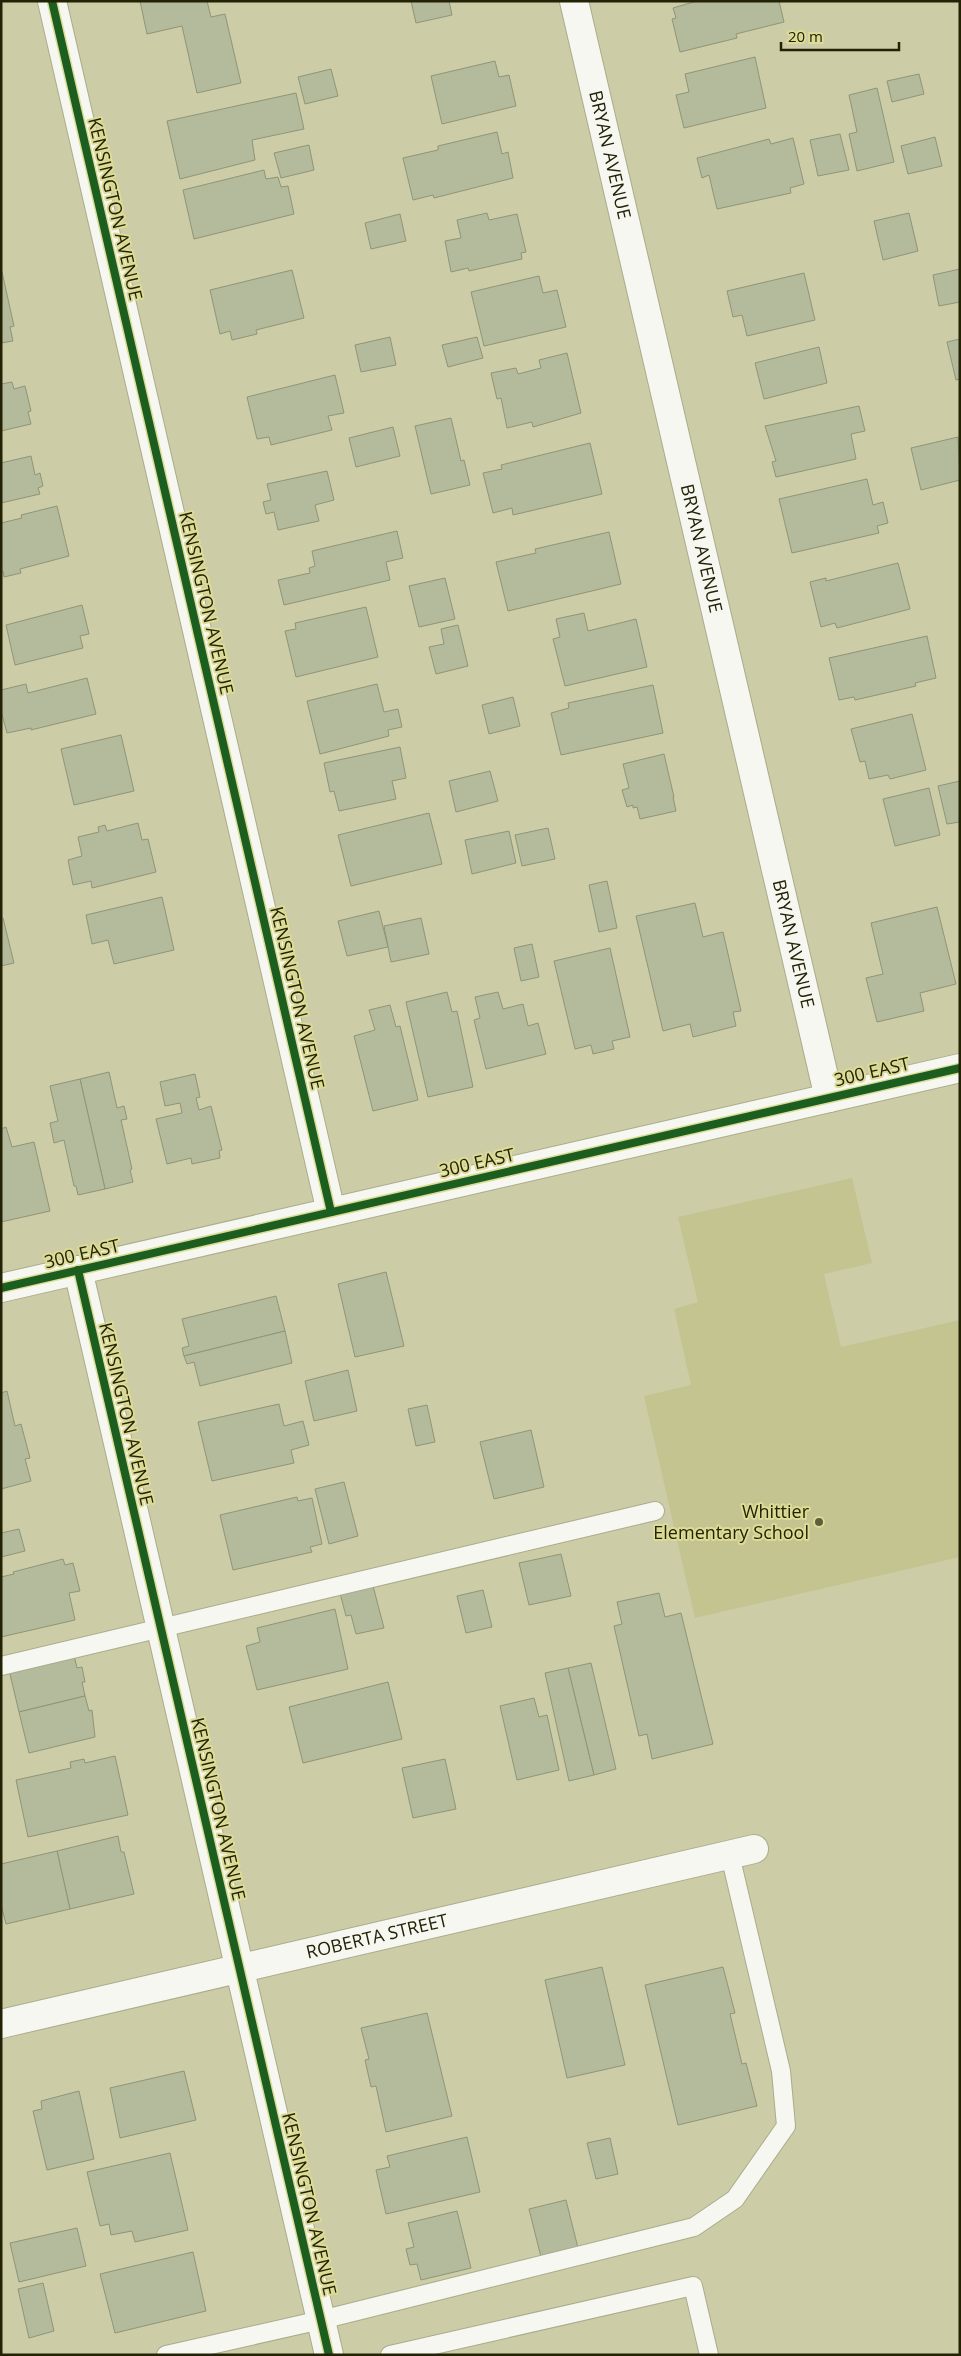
<svg xmlns="http://www.w3.org/2000/svg" width="961" height="2356" font-family="'Open Sans',sans-serif">
	<style>
		.green { fill: #c4c491 }
		.building { fill: #b4ba9c; stroke: #909578 }
		.lines { fill: none; stroke-linecap: round; stroke-linejoin: round }
		.lane-casing { stroke: #abab8d; stroke-width: 20 }
		.street-casing { stroke: #abab8d; stroke-width: 30 }
		.secondary-casing { stroke: #abab8d; stroke-width: 30 }
		.lane { stroke: #f7f7f2; stroke-width: 18 }
		.street { stroke: #f7f7f2; stroke-width: 28 }
		.secondary { stroke: #f7f7f2; stroke-width: 28 }
		.cycleway-casing { stroke: #dcdc96; stroke-width: 11 }
		.cycleway { stroke: #1b5e20; stroke-width: 8 }
		.poi-dot { fill: #5e5e3d; stroke: #dcdc96; stroke-width: 2 }
		.labels { text-anchor: middle; stroke-width: 4; stroke-linejoin: round; paint-order: stroke }
		.street-label { font-size: 18px; fill: #232205; stroke: #dcdc96 }
		.poi-label { font-size: 18px; fill: #232205; stroke: #dcdc96; text-anchor: end }
	</style>
	<rect width="100%" height="100%" fill="#cccca6"/>
	<!-- green -->
	<polygon class="green" points="852,1178 872,1263 824,1274 841,1347 960,1320 960,1557 695,1618 644,1396 691,1385 674,1309 698,1302 678,1217"/>
	<!-- building -->
	<g class="building">
		<polygon points="140,1 207,1 211,17 225,14 241,83 197,93 182,26 147,34"/>
		<polygon points="411,1 449,1 452,15 416,23"/>
		<polygon points="697,1 779,1 784,22 736,34 737,38 680,52 672,19 676,18 673,8"/>
		<polygon points="755,57 766,108 684,128 676,95 689,92 685,74"/>
		<polygon points="495,61 499,77 509,75 516,106 442,124 431,76"/>
		<polygon points="331,69 338,96 305,104 298,77"/>
		<polygon points="919,74 924,94 892,102 887,81"/>
		<polygon points="877,88 894,162 857,171 849,134 857,132 849,95"/>
		<polygon points="296,93 304,129 252,140 255,160 180,179 167,121"/>
		<polygon points="497,132 502,154 508,152 513,178 434,198 433,195 413,200 403,158 438,150 438,146"/>
		<polygon points="840,134 849,170 818,176 810,140"/>
		<polygon points="935,137 942,166 908,174 901,146"/>
		<polygon points="793,138 804,184 790,188 791,193 717,209 709,175 702,178 697,158 769,139 771,144"/>
		<polygon points="309,145 314,170 281,178 274,153"/>
		<polygon points="264,170 266,179 278,177 281,187 288,186 294,214 194,239 183,190"/>
		<polygon points="487,213 489,220 517,214 526,252 521,253 522,259 469,271 468,268 451,272 445,241 461,238 457,220"/>
		<polygon points="909,213 918,251 883,260 874,221"/>
		<polygon points="400,214 406,241 371,249 365,223"/>
		<polygon points="960,269 960,302 939,306 933,275"/>
		<polygon points="292,270 304,318 256,330 257,334 232,340 230,331 220,334 210,290"/>
		<polygon points="2,272 14,326 10,327 13,341 1,343"/>
		<polygon points="804,273 815,320 747,336 742,315 733,317 727,291"/>
		<polygon points="539,276 543,293 557,290 566,327 484,346 471,292"/>
		<polygon points="390,337 396,365 361,372 355,345"/>
		<polygon points="477,337 483,358 448,367 442,345"/>
		<polygon points="960,339 960,379 956,380 947,342"/>
		<polygon points="819,347 827,383 764,399 755,363"/>
		<polygon points="567,353 581,413 533,427 532,422 507,428 501,398 497,399 491,373 516,368 518,374 541,368 539,360"/>
		<polygon points="335,375 344,413 328,416 332,430 271,445 269,437 257,439 247,397"/>
		<polygon points="12,382 14,389 25,386 31,411 28,412 31,424 1,431 1,384"/>
		<polygon points="859,406 865,431 851,434 856,459 776,477 772,462 776,461 765,426"/>
		<polygon points="451,418 461,461 464,460 470,485 431,494 415,426"/>
		<polygon points="393,427 400,456 356,467 349,438"/>
		<polygon points="958,437 960,480 921,490 911,448"/>
		<polygon points="590,443 602,494 513,515 512,508 493,513 483,473 502,469 501,465"/>
		<polygon points="31,456 35,475 40,473 43,486 38,488 40,494 1,503 1,463"/>
		<polygon points="327,471 334,500 315,505 319,521 278,530 274,512 266,514 263,502 271,500 267,484"/>
		<polygon points="867,479 873,505 883,502 888,523 877,526 879,533 792,553 779,499"/>
		<polygon points="57,506 69,556 20,569 21,573 4,577 3,571 1,572 1,523 22,518 21,515"/>
		<polygon points="397,531 403,558 386,562 390,580 284,605 278,580 310,573 309,568 315,566 312,551"/>
		<polygon points="609,532 621,584 508,611 496,562 536,553 535,549"/>
		<polygon points="898,563 910,609 837,628 835,623 821,627 810,582 826,578 826,581"/>
		<polygon points="445,578 455,619 419,627 409,586"/>
		<polygon points="82,605 89,634 80,636 83,648 15,665 6,625"/>
		<polygon points="366,607 378,657 296,677 285,631 296,629 295,623"/>
		<polygon points="584,613 588,631 636,619 647,667 565,686 553,639 560,637 556,619"/>
		<polygon points="458,625 468,666 436,674 429,647 444,644 441,629"/>
		<polygon points="927,636 936,678 915,683 916,686 855,700 854,697 839,700 829,658"/>
		<polygon points="87,678 96,714 31,730 31,728 7,733 1,711 1,690 26,684 28,693"/>
		<polygon points="377,684 384,712 398,709 402,727 388,730 389,736 320,754 307,701"/>
		<polygon points="653,685 663,733 561,755 551,713 569,708 568,703"/>
		<polygon points="513,697 520,726 489,734 482,705"/>
		<polygon points="912,714 926,770 890,779 888,775 869,779 865,761 860,762 851,729"/>
		<polygon points="121,735 134,791 74,805 61,749"/>
		<polygon points="400,747 406,778 392,781 396,799 339,811 334,791 330,792 324,763"/>
		<polygon points="664,754 674,797 673,797 676,811 640,819 637,807 633,808 633,805 627,807 622,790 629,788 623,764"/>
		<polygon points="490,771 498,801 456,812 449,781"/>
		<polygon points="960,781 960,822 947,824 938,786"/>
		<polygon points="929,788 940,835 895,846 883,799"/>
		<polygon points="429,813 442,864 351,886 338,835"/>
		<polygon points="138,823 142,840 148,839 156,872 92,888 91,881 73,885 68,860 82,856 78,837 99,832 98,827 105,825 107,831"/>
		<polygon points="548,828 555,859 522,866 515,835"/>
		<polygon points="509,831 516,863 472,874 465,840"/>
		<polygon points="607,881 617,928 599,932 589,885"/>
		<polygon points="162,897 174,950 114,964 108,940 92,944 86,915"/>
		<polygon points="695,903 703,937 723,932 741,1011 733,1012 736,1026 693,1037 690,1024 663,1031 636,916"/>
		<polygon points="937,907 956,984 920,993 924,1011 877,1022 866,978 883,974 871,923"/>
		<polygon points="379,911 388,947 347,956 338,921"/>
		<polygon points="1,918 3,918 14,963 1,966"/>
		<polygon points="421,918 429,954 391,962 384,926"/>
		<polygon points="532,944 539,977 521,981 514,948"/>
		<polygon points="610,948 630,1037 612,1041 614,1049 593,1054 591,1045 575,1049 554,961"/>
		<polygon points="447,992 452,1012 457,1011 473,1087 428,1097 406,1002"/>
		<polygon points="498,992 503,1009 523,1004 528,1026 538,1023 546,1054 486,1069 474,1020 480,1018 475,997"/>
		<polygon points="390,1005 396,1027 400,1026 418,1100 373,1111 354,1036 375,1030 369,1010"/>
		<polygon points="109,1072 117,1108 124,1106 127,1119 121,1120 132,1169 130,1170 133,1182 105,1189 80,1079"/>
		<polygon points="195,1074 200,1097 196,1098 199,1110 211,1106 222,1150 219,1151 220,1158 192,1164 191,1158 167,1164 156,1119 182,1113 180,1103 165,1106 160,1082"/>
		<polygon points="80,1079 105,1189 78,1195 76,1186 74,1186 64,1140 54,1143 50,1123 58,1121 50,1086"/>
		<polygon points="6,1127 12,1147 34,1142 50,1211 1,1222 1,1129"/>
		<polygon points="386,1272 404,1346 355,1357 338,1284"/>
		<polygon points="276,1296 285,1331 184,1356 182,1348 189,1346 182,1319"/>
		<polygon points="285,1331 292,1363 200,1386 194,1362 187,1364 184,1356"/>
		<polygon points="348,1370 357,1411 314,1421 305,1381"/>
		<polygon points="7,1391 15,1426 21,1424 30,1458 25,1459 31,1481 1,1489 1,1393"/>
		<polygon points="279,1404 284,1426 303,1421 309,1445 291,1450 294,1463 212,1481 198,1422"/>
		<polygon points="427,1405 435,1442 416,1446 408,1409"/>
		<polygon points="531,1430 544,1487 494,1499 480,1442"/>
		<polygon points="344,1482 358,1536 329,1544 315,1489"/>
		<polygon points="297,1497 298,1501 312,1498 322,1544 310,1547 312,1552 233,1570 220,1515"/>
		<polygon points="19,1529 25,1551 1,1557 1,1533"/>
		<polygon points="561,1554 571,1596 529,1605 519,1563"/>
		<polygon points="63,1559 65,1565 73,1563 80,1591 69,1593 75,1620 1,1637 1,1577 14,1574 13,1572"/>
		<polygon points="373,1586 384,1628 356,1634 351,1615 346,1616 340,1593"/>
		<polygon points="483,1590 492,1627 466,1633 457,1596"/>
		<polygon points="659,1593 665,1617 681,1613 713,1744 652,1759 647,1734 639,1736 614,1626 622,1624 617,1602"/>
		<polygon points="335,1609 348,1669 257,1690 246,1646 260,1642 257,1628"/>
		<polygon points="74,1655 77,1668 82,1667 85,1682 82,1682 85,1696 19,1712 9,1670"/>
		<polygon points="591,1663 616,1769 594,1775 568,1668"/>
		<polygon points="568,1668 594,1775 569,1781 545,1673"/>
		<polygon points="388,1682 402,1739 303,1763 289,1707"/>
		<polygon points="85,1696 89,1711 92,1710 95,1737 29,1753 19,1712"/>
		<polygon points="534,1698 539,1717 547,1715 559,1770 517,1780 500,1706"/>
		<polygon points="115,1756 128,1815 28,1837 16,1780 71,1768 70,1762 84,1759 85,1763"/>
		<polygon points="445,1759 456,1809 413,1818 402,1768"/>
		<polygon points="118,1836 121,1852 124,1852 134,1894 70,1909 57,1851"/>
		<polygon points="57,1851 70,1909 6,1924 1,1905 1,1864"/>
		<polygon points="602,1967 625,2065 567,2078 545,1980"/>
		<polygon points="723,1967 735,2013 730,2014 742,2064 746,2063 757,2106 678,2125 645,1985"/>
		<polygon points="427,2013 452,2116 386,2132 376,2086 371,2087 365,2060 369,2059 361,2028"/>
		<polygon points="184,2071 196,2120 120,2138 110,2088"/>
		<polygon points="79,2091 94,2159 47,2170 33,2111 42,2109 41,2101"/>
		<polygon points="467,2137 480,2192 386,2214 376,2170 390,2167 387,2156"/>
		<polygon points="610,2138 618,2174 596,2179 587,2143"/>
		<polygon points="170,2153 188,2230 135,2242 132,2231 111,2235 109,2224 100,2226 87,2172"/>
		<polygon points="566,2200 578,2248 541,2257 529,2209"/>
		<polygon points="457,2211 471,2268 421,2280 417,2264 410,2265 406,2249 414,2247 408,2223"/>
		<polygon points="77,2228 86,2266 19,2282 10,2243"/>
		<polygon points="193,2252 206,2311 115,2333 100,2274"/>
		<polygon points="43,2283 54,2331 29,2338 18,2289"/>
	</g>
	<g class="lines">
		<!-- lane casing -->
		<g class="lane-casing">
			<g id="lane">
				<polyline points="1,1666 655,1511"/>
				<polyline points="166,2355 321,2320 694,2227 735,2199 786,2126 781,2071 730,1855"/>
				<polyline points="390,2355 693,2286 709,2355"/>
			</g>
		</g>
		<!-- street casing -->
		<g class="street-casing">
			<g id="street">
				<polyline points="52,1 331,1212"/>
				<path id="s1" d="M574 1 829 1098"/>
				<polyline points="78,1270 329,2355"/>
				<path id="s2" d="M1 2024 754 1849"/>
			</g>
		</g>
		<!-- secondary casing -->
		<g class="secondary-casing">
			<polyline id="secondary" points="1,1288 960,1068"/>
		</g>
		<!-- lane -->
		<use href="#lane" class="lane"/>
		<!-- street -->
		<use href="#street" class="street"/>
		<!-- secondary -->
		<use href="#secondary" class="secondary"/>
		<!-- cycleway casing -->
		<g class="cycleway-casing">
			<g id="cycleway">
				<polyline points="52,1 331,1212"/>
				<polyline points="78,1270 329,2355"/>
				<polyline points="1,1288 960,1068"/>
			</g>
		</g>
		<!-- cycleway -->
		<use href="#cycleway" class="cycleway"/>
	</g>
	<!-- markers -->
	<circle class="poi-dot" cx="819" cy="1522" r="5"/>
	<g class="labels">
		<!-- street labels -->
		<g class="street-label">
			<text dy="6" stroke="none"><textPath href="#s1" startOffset="158">BRYAN AVENUE</textPath></text>
			<text transform="translate(115 209) rotate(77)" y="6">KENSINGTON AVENUE</text>
			<text dy="6" stroke="none"><textPath href="#s1" startOffset="562">BRYAN AVENUE</textPath></text>
			<text transform="translate(206 603) rotate(77)" y="6">KENSINGTON AVENUE</text>
			<text dy="6" stroke="none"><textPath href="#s1" startOffset="968">BRYAN AVENUE</textPath></text>
			<text transform="translate(297 998) rotate(77)" y="6">KENSINGTON AVENUE</text>
			<text transform="translate(872 1072) rotate(-13)" y="6">300 EAST</text>
			<text transform="translate(477 1163) rotate(-13)" y="6">300 EAST</text>
			<text transform="translate(82 1254) rotate(-13)" y="6">300 EAST</text>
			<text transform="translate(126 1414) rotate(77)" y="6">KENSINGTON AVENUE</text>
			<text transform="translate(218 1809) rotate(77)" y="6">KENSINGTON AVENUE</text>
			<text dy="6" stroke="none"><textPath href="#s2" startOffset="386">ROBERTA STREET</textPath></text>
			<text transform="translate(309 2204) rotate(77)" y="6">KENSINGTON AVENUE</text>
		</g>
		<!-- poi labels -->
		<g class="poi-label">
			<text x="809" y="1518">Whittier<tspan x="809" dy="21">Elementary School</tspan></text>
		</g>
	</g>
	<!-- border -->
	<rect width="961" height="2356" fill="none" stroke="#232205" stroke-width="5"/>
	<!-- scale -->
	<path d="M781 42v8h118v-8" fill="none" stroke="#232205" stroke-width="2.5"/>
	<text x="788" y="42" font-size="15" fill="#232205" stroke="#dcdc96" stroke-width="4" paint-order="stroke">20 m</text>
</svg>
